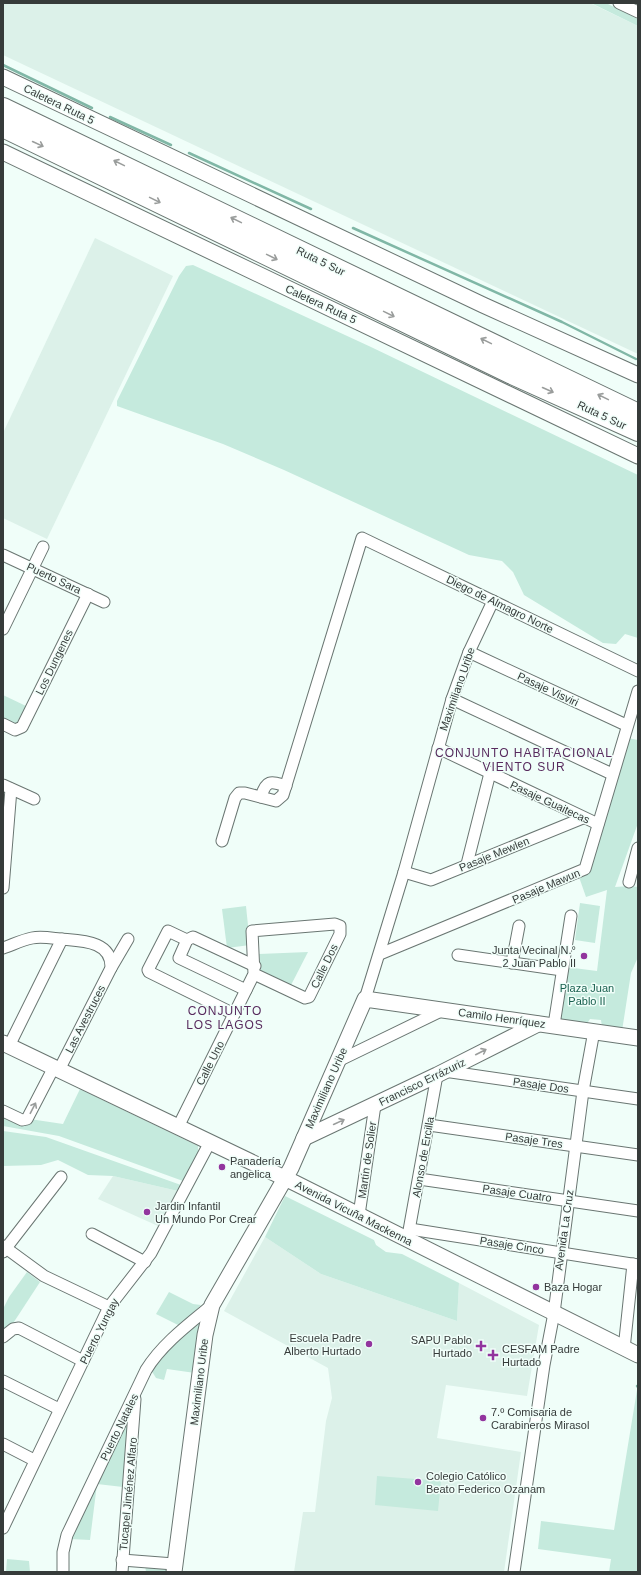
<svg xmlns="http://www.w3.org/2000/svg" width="641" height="1575" font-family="Helvetica,sans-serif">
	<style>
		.built { fill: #dcf1e9 }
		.green { fill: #c5eadd }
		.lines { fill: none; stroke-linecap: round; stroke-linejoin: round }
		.stream { stroke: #80b7a6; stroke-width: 2.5 }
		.street-casing { stroke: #6a7672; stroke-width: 13 }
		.secondary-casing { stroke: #6a7672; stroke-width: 17 }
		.highway-casing { stroke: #6a7672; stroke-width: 22 }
		.street { stroke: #fff; stroke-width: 11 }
		.secondary { stroke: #fff; stroke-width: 15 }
		.highway { stroke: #fff; stroke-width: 20 }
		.oneway { stroke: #9a9d9c }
		.poi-dot { fill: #92349e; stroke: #f0fef9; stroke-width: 1.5 }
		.labels { text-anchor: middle; stroke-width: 3; stroke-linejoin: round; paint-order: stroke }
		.street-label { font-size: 11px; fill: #363b3a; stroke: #f0fef9 }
		.poi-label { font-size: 11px; fill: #363b3a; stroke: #f0fef9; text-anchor: start }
		.park-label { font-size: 11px; fill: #185f4e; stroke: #f0fef9 }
		.neighbourhood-label { font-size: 12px; letter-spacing: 1px; fill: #582b5e; stroke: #f0fef9 }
	</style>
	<rect width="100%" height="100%" fill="#f0fef9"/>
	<!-- built -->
	<g class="built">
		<polygon points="3,3 590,3 638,26 638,354 3,55"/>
		<polygon points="95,238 173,276 47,539 3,518 3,433"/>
		<polygon points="113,1176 178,1191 158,1226 98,1199"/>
		<polygon points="265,1237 321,1274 457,1321 459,1283 539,1325 527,1396 446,1385 437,1438 521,1452 504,1572 294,1572 303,1512 315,1512 326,1421 332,1398 328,1368 224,1311"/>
	</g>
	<!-- green -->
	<g class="green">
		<polygon points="591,3 606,3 638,19 638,26"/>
		<polygon points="193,265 371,347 638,475 638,638 625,634 616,644 603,643 524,595 513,572 502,561 469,555 284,470 223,444 117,406 117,401 179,276 186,266"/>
		<polygon points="3,695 26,706 17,723 13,725 3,720"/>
		<polygon points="628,738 638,740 638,823 615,887 630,886 638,887 638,957 631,973 622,1031 602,1027 601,1020 590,1019 586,1025 560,1020 566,967 597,971 607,890 586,897 579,877 589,872"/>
		<polygon points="580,903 600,906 595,943 575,940"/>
		<polygon points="246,906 250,945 227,948 222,909"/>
		<polygon points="308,952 290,987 261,971 259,954"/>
		<polygon points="80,1089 198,1146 198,1153 183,1181 59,1136 3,1126 3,1115 63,1124"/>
		<polygon points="3,1131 46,1137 181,1185 178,1191 113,1176 88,1175 58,1160 41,1165 3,1166"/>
		<polygon points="285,1196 374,1240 376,1245 386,1252 402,1254 459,1283 457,1321 321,1274 265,1237"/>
		<polygon points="27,1272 40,1282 10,1328 3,1333 3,1309 9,1297"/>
		<polygon points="169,1292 193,1304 201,1305 181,1325 178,1325 156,1314"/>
		<polygon points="197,1322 202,1322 195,1373 167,1369 164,1380 156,1378 151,1370 156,1362"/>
		<polygon points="638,1384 638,1572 609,1572 611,1559 538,1549 541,1521 614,1530"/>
		<polygon points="127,1419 130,1423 123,1487 97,1484 90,1540 70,1539"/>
		<polygon points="377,1476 441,1481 438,1511 375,1505"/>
		<polygon points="7,1559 29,1561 30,1572 6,1572"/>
		<polygon points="145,1565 167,1568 169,1572 146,1572"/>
	</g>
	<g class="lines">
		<!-- stream -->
		<g class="stream">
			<polyline points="3,65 92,108"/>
			<polyline points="110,117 171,145"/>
			<polyline points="189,153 311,209"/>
			<polyline points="353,228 562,322 636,359"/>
			<polyline points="637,1386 638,1387"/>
		</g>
		<!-- street casing -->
		<g class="street-casing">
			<g id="street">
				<polyline points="619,3 638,12"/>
				<polyline points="3,555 104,602"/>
				<polyline points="3,629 43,547"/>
				<polyline points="469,652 626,725"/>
				<polyline points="452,699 612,774"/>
				<polyline points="3,724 15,730 22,727 88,594"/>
				<polyline points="438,748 598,824"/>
				<polyline points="3,785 34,799"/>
				<path d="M261 797C266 780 270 781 286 786"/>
				<polyline points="222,841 235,798 239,793 245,793 276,801 283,795 362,538 638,671"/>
				<polyline points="467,864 490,773"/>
				<polyline points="404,872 431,880 583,818"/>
				<polyline points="629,882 638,848"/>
				<polyline points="3,888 11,789"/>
				<polyline points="187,940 168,931 148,970 149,972 234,1014"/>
				<path d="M3 948C12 945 22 940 32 938 41 936 51 938 60 939 80 941 112 940 111 968L59 1070"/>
				<polyline points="380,954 585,869 638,691"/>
				<polyline points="458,955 562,970"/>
				<polyline points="512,963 519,926"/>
				<polyline points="111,968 128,939"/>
				<polyline points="246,990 179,958 187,940 193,937 255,966"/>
				<polyline points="365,999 404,872 452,699 469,652 493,601"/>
				<polyline points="554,1025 571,916"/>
				<polyline points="9,1046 62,939"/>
				<polyline points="338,1061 443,1010"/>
				<polyline points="444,1071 638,1099"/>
				<polyline points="3,1111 22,1120 27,1119 54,1067"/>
				<polyline points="429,1125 638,1155"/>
				<polyline points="178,1127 254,974 252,931 335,924 340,926 340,934 309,997 305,998 254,974"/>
				<polyline points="419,1179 638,1211"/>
				<polyline points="359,1215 375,1105"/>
				<polyline points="410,1229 638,1265"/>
				<polyline points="92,1234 145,1262"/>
				<polyline points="408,1236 437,1075"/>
				<polyline points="3,1246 44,1276 109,1307"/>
				<polyline points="3,1252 61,1177"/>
				<polyline points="3,1337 13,1329 19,1328 83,1361"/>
				<polyline points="624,1349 633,1264"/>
				<polyline points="3,1381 59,1409"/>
				<polyline points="3,1444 34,1460"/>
				<polyline points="3,1528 109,1307 151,1253 210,1142"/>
				<polyline points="122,1560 174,1564"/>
				<path d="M63 1572V1552L67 1535 146 1370C162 1344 189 1324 212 1305"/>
				<polyline points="122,1572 135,1399"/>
				<polyline points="514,1572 544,1365 554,1313 583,1091 594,1031"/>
			</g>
		</g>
		<!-- secondary casing -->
		<g class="secondary-casing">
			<g id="secondary">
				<polyline points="3,77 483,305 638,375"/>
				<polyline points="3,152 638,456"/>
				<polyline points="3,1043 295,1183 638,1355"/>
				<polyline points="304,1138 437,1075 538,1024"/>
				<polyline points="174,1572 205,1335 212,1305 291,1168 365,999 638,1038"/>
			</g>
		</g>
		<!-- highway casing -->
		<g class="highway-casing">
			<g id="highway">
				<polyline points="3,108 638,414"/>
				<polyline points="3,127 512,374 638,431"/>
			</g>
		</g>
		<!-- street -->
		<use href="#street" class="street"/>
		<!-- secondary -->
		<use href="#secondary" class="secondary"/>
		<!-- highway -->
		<use href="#highway" class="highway"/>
	</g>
	<!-- one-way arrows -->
	<defs><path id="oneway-shaft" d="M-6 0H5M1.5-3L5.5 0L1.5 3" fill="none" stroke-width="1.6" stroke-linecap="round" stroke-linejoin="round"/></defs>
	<g class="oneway">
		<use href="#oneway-shaft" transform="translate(38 144) rotate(25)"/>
		<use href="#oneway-shaft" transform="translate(119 163) rotate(-154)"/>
		<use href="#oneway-shaft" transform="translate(155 200) rotate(26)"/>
		<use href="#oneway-shaft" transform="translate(236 220) rotate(-154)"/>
		<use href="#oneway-shaft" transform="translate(272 257) rotate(26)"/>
		<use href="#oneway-shaft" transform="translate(389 314) rotate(26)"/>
		<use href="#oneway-shaft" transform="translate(486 341) rotate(-154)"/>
		<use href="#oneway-shaft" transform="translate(548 390) rotate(24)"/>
		<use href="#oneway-shaft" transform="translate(603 397) rotate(-154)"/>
		<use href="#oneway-shaft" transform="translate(481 1052) rotate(-27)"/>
		<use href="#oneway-shaft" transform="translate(33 1108) rotate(-63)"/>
		<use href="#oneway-shaft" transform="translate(339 1122) rotate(-25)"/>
	</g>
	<!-- markers -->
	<g class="poi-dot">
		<circle cx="584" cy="956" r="4"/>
		<circle cx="222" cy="1167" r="4"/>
		<circle cx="147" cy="1212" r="4"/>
		<circle cx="536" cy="1287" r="4"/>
		<circle cx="369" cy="1344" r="4"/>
		<path d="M479 1340h4v4h4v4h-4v4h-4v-4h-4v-4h4z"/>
		<path d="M491 1349h4v4h4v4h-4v4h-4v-4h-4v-4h4z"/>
		<circle cx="483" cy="1418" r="4"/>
		<circle cx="418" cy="1482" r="4"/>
	</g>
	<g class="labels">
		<!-- street labels -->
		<g class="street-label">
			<text transform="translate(59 104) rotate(26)" y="4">Caletera Ruta 5</text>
			<text transform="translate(321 261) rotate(26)" y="4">Ruta 5 Sur</text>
			<text transform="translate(321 304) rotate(25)" y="4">Caletera Ruta 5</text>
			<text transform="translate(602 415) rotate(25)" y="4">Ruta 5 Sur</text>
			<text transform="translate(54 578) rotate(25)" y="4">Puerto Sara</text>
			<text transform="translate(500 604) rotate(26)" y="4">Diego de Almagro Norte</text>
			<text transform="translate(54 662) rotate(-64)" y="4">Los Dungenes</text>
			<text transform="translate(457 689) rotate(-71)" y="4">Maximiliano Uribe</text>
			<text transform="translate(548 689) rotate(25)" y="4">Pasaje Visviri</text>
			<text transform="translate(550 802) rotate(25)" y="4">Pasaje Guaitecas</text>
			<text transform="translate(494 854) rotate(-22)" y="4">Pasaje Mewlen</text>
			<text transform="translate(546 886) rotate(-23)" y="4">Pasaje Mawun</text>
			<text transform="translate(324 966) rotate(-64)" y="4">Calle Dos</text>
			<text transform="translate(502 1018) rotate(8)" y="4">Camilo Henríquez</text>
			<text transform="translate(85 1019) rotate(-63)" y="4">Las Avestruces</text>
			<text transform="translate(210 1063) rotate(-63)" y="4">Calle Uno</text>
			<text transform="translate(422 1082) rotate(-26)" y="4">Francisco Errázuriz</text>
			<text transform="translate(541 1085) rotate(8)" y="4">Pasaje Dos</text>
			<text transform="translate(326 1088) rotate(-66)" y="4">Maximiliano Uribe</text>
			<text transform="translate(534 1140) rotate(8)" y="4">Pasaje Tres</text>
			<text transform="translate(423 1157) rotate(-80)" y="4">Alonso de Ercilla</text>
			<text transform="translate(367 1160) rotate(-82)" y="4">Martín de Solier</text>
			<text transform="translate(517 1193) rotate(8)" y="4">Pasaje Cuatro</text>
			<text transform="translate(354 1213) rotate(27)" y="4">Avenida Vicuña Mackenna</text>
			<text transform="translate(564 1230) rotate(-82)" y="4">Avenida La Cruz</text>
			<text transform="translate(512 1245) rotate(9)" y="4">Pasaje Cinco</text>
			<text transform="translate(99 1331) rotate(-63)" y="4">Puerto Yungay</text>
			<text transform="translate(199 1382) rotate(-83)" y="4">Maximiliano Uribe</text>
			<text transform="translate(119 1427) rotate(-64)" y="4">Puerto Natales</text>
			<text transform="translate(128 1494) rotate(-85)" y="4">Tucapel Jiménez Alfaro</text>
		</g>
		<!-- poi labels -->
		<g class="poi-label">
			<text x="576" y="954" text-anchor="end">Junta Vecinal N.°<tspan x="576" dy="13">2 Juan Pablo II</tspan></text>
			<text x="230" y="1165">Panadería<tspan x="230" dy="13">angelica</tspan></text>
			<text x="155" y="1210">Jardin Infantil<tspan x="155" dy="13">Un Mundo Por Crear</tspan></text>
			<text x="544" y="1291">Baza Hogar</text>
			<text x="361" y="1342" text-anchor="end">Escuela Padre<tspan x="361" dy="13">Alberto Hurtado</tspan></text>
			<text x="472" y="1344" text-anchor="end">SAPU Pablo<tspan x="472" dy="13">Hurtado</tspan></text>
			<text x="502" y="1353">CESFAM Padre<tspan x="502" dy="13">Hurtado</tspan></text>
			<text x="491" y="1416">7.º Comisaria de<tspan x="491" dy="13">Carabineros Mirasol</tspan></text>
			<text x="426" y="1480">Colegio Católico<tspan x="426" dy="13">Beato Federico Ozanam</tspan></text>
		</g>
		<!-- park labels -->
		<g class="park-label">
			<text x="587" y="992">Plaza Juan<tspan x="587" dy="13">Pablo II</tspan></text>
		</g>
		<!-- neighbourhood labels -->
		<g class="neighbourhood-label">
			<text x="524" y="757">CONJUNTO HABITACIONAL<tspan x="524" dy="14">VIENTO SUR</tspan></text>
			<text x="225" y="1015">CONJUNTO<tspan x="225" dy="14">LOS LAGOS</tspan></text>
		</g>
	</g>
	<!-- border -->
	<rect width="641" height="1575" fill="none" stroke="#363b3a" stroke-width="8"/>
</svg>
